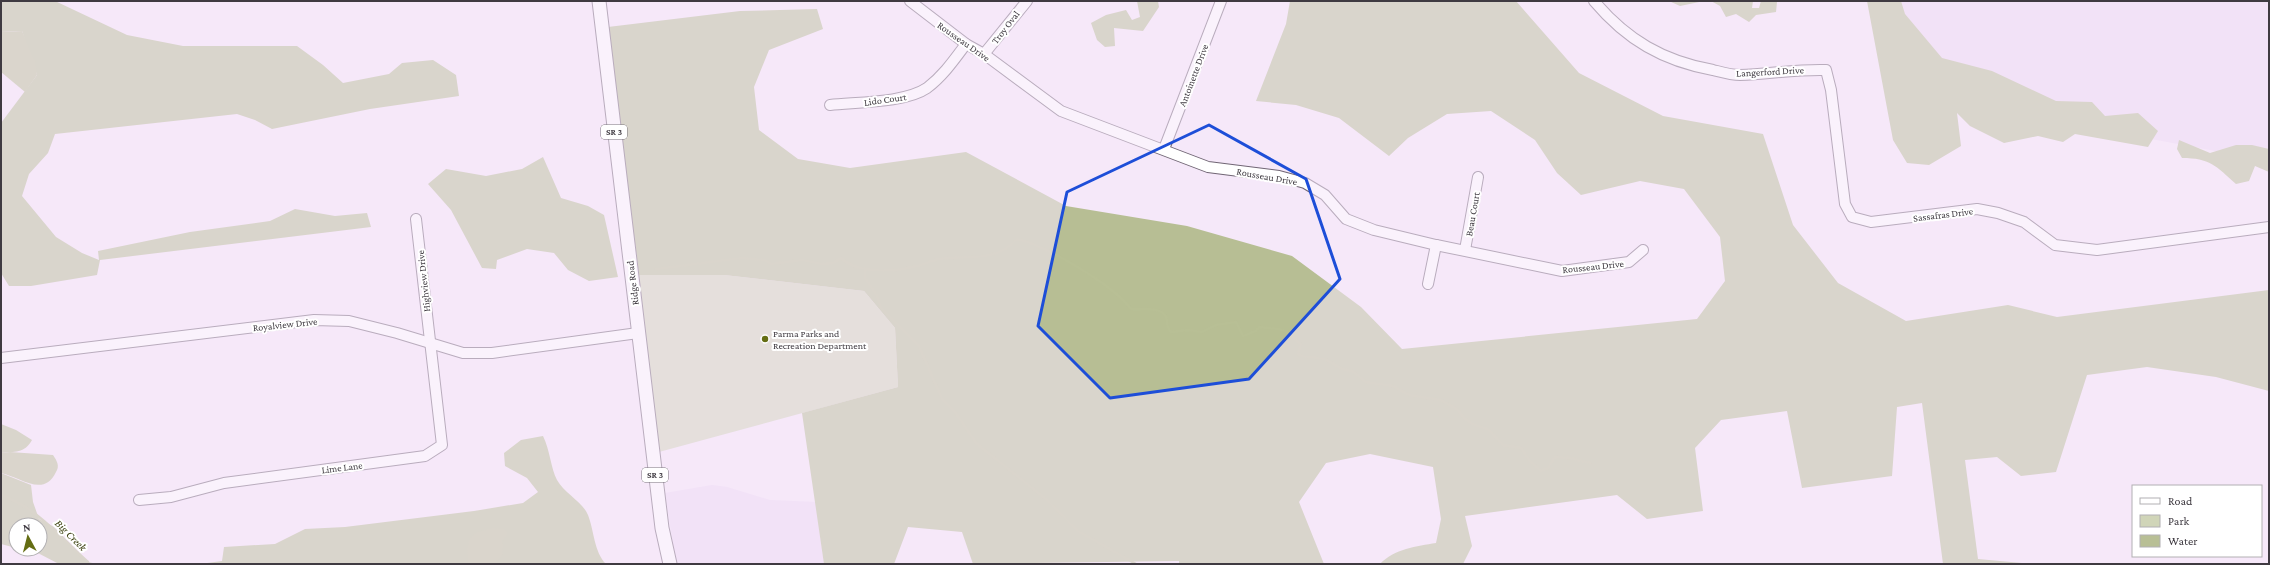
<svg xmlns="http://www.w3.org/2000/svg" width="2270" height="565" font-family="'Crimson Pro',serif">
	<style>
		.built { fill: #eddbf3 }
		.green { fill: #d0d5b8 }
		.forest { fill: #b7be94 }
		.water { fill: #b8bf95 }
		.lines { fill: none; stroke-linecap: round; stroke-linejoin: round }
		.stream { stroke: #b8bf95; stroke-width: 2.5 }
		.minor-casing { stroke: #706574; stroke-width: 12 }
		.major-casing { stroke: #706574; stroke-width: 15 }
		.minor { stroke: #fff; stroke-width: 10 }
		.major { stroke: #fff; stroke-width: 13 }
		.marked { fill: none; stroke: #1d4ed8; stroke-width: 3; stroke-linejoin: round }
		.poi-dot { fill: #646d13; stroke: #fff; stroke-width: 1.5 }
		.labels { text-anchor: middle; stroke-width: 4; stroke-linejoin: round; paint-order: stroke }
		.shield { fill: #fff; stroke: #79757a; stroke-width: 1 }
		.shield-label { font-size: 9px; font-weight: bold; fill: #3f3a41 }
		.street-label { font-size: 10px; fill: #3f3a41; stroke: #fff }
		.poi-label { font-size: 10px; fill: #3f3a41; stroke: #fff; text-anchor: start }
		.water-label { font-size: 11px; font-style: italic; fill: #373c0a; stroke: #fff }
	</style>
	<rect width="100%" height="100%" fill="#f5e8f9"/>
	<!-- built -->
	<g class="built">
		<polygon points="1887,1 2269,1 2269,158 2258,159 2146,138 1917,64"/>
		<polygon points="712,485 727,487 770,500 816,502 824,564 676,564 665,493"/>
	</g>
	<!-- green -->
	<polygon class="green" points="639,275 724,275 864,291 895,328 898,387 659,452"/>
	<!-- forest -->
	<g class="forest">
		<polygon points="1,1 55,1 127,35 183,46 297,46 323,65 343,83 389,74 402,63 433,60 456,75 459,96 370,109 272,129 255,120 237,114 55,134 48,153 29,174 22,196 56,237 82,253 99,260 98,251 190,232 270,221 295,209 335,216 367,213 371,227 100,260 97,275 31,286 9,286 1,273 1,123 37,75 22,31 1,32"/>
		<polygon points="1137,1 1158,1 1159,7 1143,31 1114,28 1115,46 1105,47 1097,40 1091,23 1106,15 1126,10 1132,20 1140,17"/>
		<path d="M1290 1H1516L1579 73 1663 116 1763 134 1793 225 1838 283 1906 321 2008 305 2057 317 2269 290V391L2216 377 2147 367 2087 375 2056 472 2021 476 1997 457 1965 460 1978 559 2033 564H1943L1922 403 1897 407 1892 476 1802 488 1787 411 1721 420 1695 448 1703 511 1647 519 1617 495 1465 516 1472 546 1463 564H1380C1394 549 1417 546 1436 543L1441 519 1433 467 1370 454 1326 463 1299 502 1324 564H1179V561L973 564 962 532 908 527 894 564H824L802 413 898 387 895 328 864 291 724 275H639L608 27 740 11 817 9 823 29 769 50 754 87 759 130 798 159 850 168 966 152 1066 206 1187 226 1292 256 1361 307 1402 349 1697 319 1725 281 1720 237 1684 189 1640 181 1581 195 1557 173 1535 140 1491 111 1447 114 1408 138 1389 156 1339 118 1296 105 1256 101 1286 24Z"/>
		<polygon points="1669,1 1704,1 1680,6"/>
		<polygon points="1711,1 1753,1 1752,8 1759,8 1761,1 1777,2 1776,12 1756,15 1749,22 1736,14 1726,17 1720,6"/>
		<polygon points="1867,1 1901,1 1905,14 1942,58 1992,71 2056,101 2092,102 2105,116 2138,113 2158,131 2148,147 2075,134 2063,142 2038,136 2004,143 1970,126 1957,113 1961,146 1929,165 1907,163 1893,140"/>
		<path d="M2179 140 2210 153 2236 145H2252L2269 149V172L2255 166 2249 181 2236 184C2216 166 2210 158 2182 158L2177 149Z"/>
		<polygon points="543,157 561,198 588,206 604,215 618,277 589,281 568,270 554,253 527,249 497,260 496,269 482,268 451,210 428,184 446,169 486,176 522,169"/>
		<path d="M1 424 16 430 32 440C24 454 15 451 1 453Z"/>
		<path d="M543 436C550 450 551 469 557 480 564 493 583 502 588 515 594 530 594 552 606 564H200L222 561 224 547 275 544 305 529 345 527 474 511 523 503 538 492 527 478 505 466 504 453 521 440Z"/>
		<polygon points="1,473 31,485 33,502 39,519 54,527 88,562 97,564 59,564 34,551 22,549 40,549 40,525 16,525 16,548 1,544"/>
	</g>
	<!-- water -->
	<g class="water">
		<polygon points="22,31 35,61 37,75 25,92 1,72 1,32"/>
		<path d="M10 452 53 455C57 461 60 466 56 472 44 498 20 477 1 473V453Z"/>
		<path d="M494 528 504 529 508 533 502 542C508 565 487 564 468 564 466 538 468 533 494 528Z"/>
	</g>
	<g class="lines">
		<!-- stream -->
		<g class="stream">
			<path d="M656 269 742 258 765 260 771 264 802 260 822 264 833 263 841 258C860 275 897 272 920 265 927 263 933 260 940 259 968 255 996 263 1017 239 1047 246 1113 285 1131 309 1141 310 1161 306 1166 317 1168 323 1166 327 1171 332L1188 330 1202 332 1216 325 1236 322 1243 336 1256 331 1259 327C1269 329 1281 327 1290 334 1295 338 1295 341 1301 344L1298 354 1301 356 1325 359 1342 369 1352 371 1366 382 1393 386 1409 395 1441 400 1458 410 1464 418 1474 425 1488 429 1503 445 1521 448 1530 461 1541 471 1548 468 1555 457 1570 458 1590 463"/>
			<polyline points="865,269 865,278 877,296 881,308 919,346 942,399 955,412 977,444 1046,499 1078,531 1136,564"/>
			<path d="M1 495C37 508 60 537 88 562V564"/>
		</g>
		<!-- minor casing -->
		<g class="minor-casing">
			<g id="minor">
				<polyline points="910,1 966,44 984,54 1061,111 1208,167 1279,176 1305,183 1325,195 1346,219 1374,230 1436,245 1562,271 1629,262 1643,250"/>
				<path d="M1594 1C1627 40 1663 61 1713 70 1721 72 1731 75 1740 75 1769 74 1797 69 1826 70L1831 90 1845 204 1852 217 1871 222 1977 209 1998 213 2024 222 2055 245 2097 250 2269 227"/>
				<polyline points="984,54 1027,1"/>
				<path d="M830 105C857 102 905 103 927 88 943 76 954 60 966 44"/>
				<polyline points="1164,149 1221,1"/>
				<polyline points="1465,250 1478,177"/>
				<polyline points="1428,284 1436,245"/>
				<polyline points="1,358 314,320 349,321 397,333 463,353 492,353 638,333"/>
				<polyline points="139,500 171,497 224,483 425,456 442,445 416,219"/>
			</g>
		</g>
		<!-- major casing -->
		<g class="major-casing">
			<polyline id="major" points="599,1 662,528 670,564"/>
		</g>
		<!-- minor -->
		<use href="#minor" class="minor"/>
		<!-- major -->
		<use href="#major" class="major"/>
	</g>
	<!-- marked area -->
	<path d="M0 0H2270V565H0ZM1209 125 1306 179 1340 279 1249 379 1110 398 1038 326 1067 192Z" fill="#f5e8f9" fill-opacity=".55" fill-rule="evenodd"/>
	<path class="marked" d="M1209 125 1306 179 1340 279 1249 379 1110 398 1038 326 1067 192Z"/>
	<!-- markers -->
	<circle class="poi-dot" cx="765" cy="339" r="4"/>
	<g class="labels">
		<!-- shield labels -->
		<g class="shield">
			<rect x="601" y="125" width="26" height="14" rx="3"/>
			<rect x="642" y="468" width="26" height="14" rx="3"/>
		</g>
		<g class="shield-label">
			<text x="614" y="135">SR 3</text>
			<text x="655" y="478">SR 3</text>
		</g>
		<!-- street labels -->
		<g class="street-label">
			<text transform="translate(1005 27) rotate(-52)" y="4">Troy Oval</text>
			<text transform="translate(964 41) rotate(35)" y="4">Rousseau Drive</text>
			<text transform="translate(1770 71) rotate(-3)" y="4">Langerford Drive</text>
			<text transform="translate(1193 75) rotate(-69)" y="4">Antoinette Drive</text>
			<text transform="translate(885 99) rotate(-8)" y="4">Lido Court</text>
			<text transform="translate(1267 176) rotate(10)" y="4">Rousseau Drive</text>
			<text transform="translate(1472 214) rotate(-80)" y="4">Beau Court</text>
			<text transform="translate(1943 214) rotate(-7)" y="4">Sassafras Drive</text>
			<text transform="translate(1593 266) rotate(-6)" y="4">Rousseau Drive</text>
			<text transform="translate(423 281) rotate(-96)" y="4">Highview Drive</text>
			<text transform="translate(632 283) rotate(-97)" y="4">Ridge Road</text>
			<text transform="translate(285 324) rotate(-6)" y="4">Royalview Drive</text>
			<text transform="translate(342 467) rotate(-7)" y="4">Lime Lane</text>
		</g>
		<!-- poi labels -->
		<g class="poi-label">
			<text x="773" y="337">Parma Parks and<tspan x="773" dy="12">Recreation Department</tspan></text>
		</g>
		<!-- water labels -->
		<g class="water-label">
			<text transform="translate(71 535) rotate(45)" y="4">Big Creek</text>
		</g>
	</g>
	<!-- border -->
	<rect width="2270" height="565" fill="none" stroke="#3f3a41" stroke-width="4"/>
	<!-- legend -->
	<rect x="2132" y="485" width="130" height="72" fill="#ffffff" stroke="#b2b0b3"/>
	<rect x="2140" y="498" width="20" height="6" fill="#ffffff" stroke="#b2b0b3"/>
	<text x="2168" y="505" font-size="12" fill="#3f3a41">Road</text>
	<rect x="2140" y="515" width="20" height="12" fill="#d0d5b8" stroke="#b2b0b3"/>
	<text x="2168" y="525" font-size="12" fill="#3f3a41">Park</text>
	<rect x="2140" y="535" width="20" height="12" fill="#b8bf95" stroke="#b2b0b3"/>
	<text x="2168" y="545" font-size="12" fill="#3f3a41">Water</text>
	<!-- north arrow -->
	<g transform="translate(28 537) rotate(353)"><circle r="19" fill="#ffffff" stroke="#b2b0b3"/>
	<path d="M0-3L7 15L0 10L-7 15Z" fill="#646d13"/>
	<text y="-6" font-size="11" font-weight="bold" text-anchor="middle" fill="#3f3a41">N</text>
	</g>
</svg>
